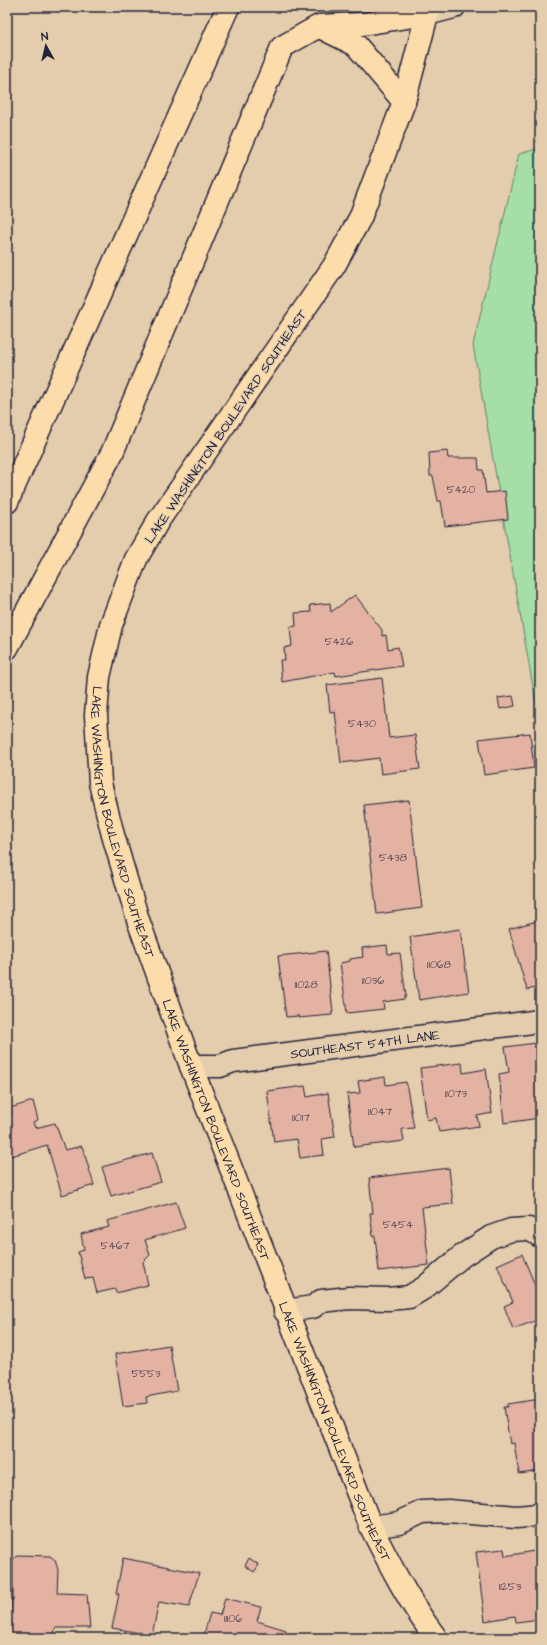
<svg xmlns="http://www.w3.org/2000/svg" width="547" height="1645" font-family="'Architects Daughter',sans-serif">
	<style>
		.green { fill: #a5dfa5; stroke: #648070 }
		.building { fill: #e3b2a2; stroke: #22223b }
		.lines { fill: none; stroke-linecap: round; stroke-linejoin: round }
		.minor-casing { stroke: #22223b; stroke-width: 25 }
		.major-casing { stroke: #22223b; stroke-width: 25 }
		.highway-casing { stroke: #22223b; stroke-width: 25 }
		.minor { stroke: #e4cdad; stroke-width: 22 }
		.major { stroke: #fddcac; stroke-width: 22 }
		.highway { stroke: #fddcac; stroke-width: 22 }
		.labels { text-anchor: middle; stroke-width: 3; stroke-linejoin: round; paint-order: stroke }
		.number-label { font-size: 11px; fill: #524655 }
		.street-label { font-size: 13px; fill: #22223b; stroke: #e4cdad }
	</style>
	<rect width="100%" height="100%" fill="#e4cdad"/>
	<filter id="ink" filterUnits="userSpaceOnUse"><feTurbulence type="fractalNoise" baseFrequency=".025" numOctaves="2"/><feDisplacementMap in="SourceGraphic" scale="8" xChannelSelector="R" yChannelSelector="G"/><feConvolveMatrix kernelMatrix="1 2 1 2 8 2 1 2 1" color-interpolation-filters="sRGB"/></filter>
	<g filter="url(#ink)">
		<!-- green -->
		<polygon class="green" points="540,148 540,727 473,345 519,154"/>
		<!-- building -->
		<g class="building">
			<polygon points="447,451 448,458 478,458 479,470 483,470 486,493 505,491 508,519 445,526 441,501 438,501 433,476 430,476 429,453"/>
			<polygon points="355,595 382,630 382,636 386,635 388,649 398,647 402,666 336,676 335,672 282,682 280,660 285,660 284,648 292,646 290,627 296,626 295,613 311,612 310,605 330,603 331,612"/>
			<polygon points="382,678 389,738 415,735 420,769 381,774 379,758 341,763 335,711 330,712 327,685"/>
			<polygon points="513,696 515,706 500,709 498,698"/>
			<polygon points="530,733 534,768 484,775 479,739"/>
			<polygon points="409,800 422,908 377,914 364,805"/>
			<polygon points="540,920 540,987 527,990 509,929"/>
			<polygon points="460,929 469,992 419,1000 410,937"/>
			<polygon points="387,945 388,954 400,953 406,996 405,996 405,999 383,1002 384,1009 347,1013 340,963 350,961 350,959 363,957 362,948"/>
			<polygon points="326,951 333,1012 332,1012 332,1015 298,1018 299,1016 286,1017 278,956"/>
			<polygon points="536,1043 540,1064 540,1118 504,1123 499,1074 509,1072 505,1047"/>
			<polygon points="462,1063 463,1073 486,1069 492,1113 477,1116 479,1126 439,1132 436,1118 427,1120 420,1068"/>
			<polygon points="385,1077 386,1085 406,1082 414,1128 402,1129 404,1141 354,1147 347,1094 360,1093 358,1081"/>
			<polygon points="305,1086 307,1097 328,1093 335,1137 322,1139 324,1155 300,1158 297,1139 274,1142 267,1091"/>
			<polygon points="33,1101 38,1120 33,1122 35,1128 55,1123 65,1150 82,1146 94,1185 62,1195 47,1145 8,1157 7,1115 12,1114 10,1108"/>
			<polygon points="152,1153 161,1182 111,1196 102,1167"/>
			<polygon points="449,1168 453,1204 422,1207 429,1265 379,1271 375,1236 373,1236 370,1213 373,1213 369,1178"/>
			<polygon points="176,1202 185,1228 145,1240 150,1255 143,1262 148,1285 116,1293 115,1289 97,1293 93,1278 85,1279 78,1252 84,1250 81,1234 109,1227 107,1221"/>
			<polygon points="522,1254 537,1290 540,1289 540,1319 513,1329 504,1306 513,1302 497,1265"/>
			<polygon points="169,1345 177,1391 146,1397 147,1403 123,1406 115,1354"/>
			<polygon points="540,1399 540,1471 519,1474 514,1443 510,1444 504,1407 508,1407 508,1404"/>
			<polygon points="504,1549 505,1556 540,1550 540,1619 516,1622 515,1616 485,1621 476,1552"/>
			<polygon points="18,1555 50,1556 55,1560 58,1570 57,1593 87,1594 90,1628 55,1628 54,1638 9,1638 11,1600 13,1600 13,1559"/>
			<polygon points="123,1558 199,1573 189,1607 159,1602 152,1635 112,1628 119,1594 116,1594"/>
			<polygon points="249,1558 259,1565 254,1572 245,1566"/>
			<polygon points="225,1598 261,1607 257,1621 286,1630 284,1638 203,1638 210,1613 220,1615"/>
		</g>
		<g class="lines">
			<!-- minor casing -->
			<g class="minor-casing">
				<g id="minor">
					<polyline points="427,14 454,7"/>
					<path id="s1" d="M191 1066H220L233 1061 540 1021"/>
					<polyline points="285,1311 313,1307 321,1301 349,1298 388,1299 409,1297 424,1288 462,1256 491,1237 511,1230 529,1229 540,1236"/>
					<polyline points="371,1527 399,1523 422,1512 448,1511 516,1517 540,1515"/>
				</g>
			</g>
			<!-- major casing -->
			<g class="major-casing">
				<g id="major">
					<path id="s2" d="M429 7 404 102 360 218 334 266 158 521 136 559 111 625 99 677 96 715 100 783 113 835 138 920 191 1066 371 1527C390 1565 410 1604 436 1638"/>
				</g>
			</g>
			<!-- highway casing -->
			<g class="highway-casing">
				<g id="highway">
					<polyline points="320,27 356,45 404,102"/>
					<polyline points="7,502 228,7"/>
					<polyline points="7,648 112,453 282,47 319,26 362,24 427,14"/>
				</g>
			</g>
			<!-- minor -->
			<use href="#minor" class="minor"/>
			<!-- major -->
			<use href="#major" class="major"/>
			<!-- highway -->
			<use href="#highway" class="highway"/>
		</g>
	</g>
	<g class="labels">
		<!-- number labels -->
		<g class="number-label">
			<text x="461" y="493">5420</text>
			<text x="339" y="645">5426</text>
			<text x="362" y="727">5430</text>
			<text x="393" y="861">5438</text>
			<text x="439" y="968">11068</text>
			<text x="373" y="984">11036</text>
			<text x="306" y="988">11028</text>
			<text x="456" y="1097">11073</text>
			<text x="380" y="1115">11047</text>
			<text x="301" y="1121">11017</text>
			<text x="398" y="1228">5454</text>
			<text x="115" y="1249">5467</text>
			<text x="146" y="1377">5553</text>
			<text x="510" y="1590">11253</text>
			<text x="233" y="1622">11106</text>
		</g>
		<!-- street labels -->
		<g class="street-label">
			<text transform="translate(225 426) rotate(-56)" y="5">LAKE WASHINGTON BOULEVARD SOUTHEAST</text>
			<text dy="5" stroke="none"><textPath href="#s2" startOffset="903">LAKE WASHINGTON BOULEVARD SOUTHEAST</textPath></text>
			<text dy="5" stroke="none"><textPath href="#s1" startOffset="176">SOUTHEAST 54TH LANE</textPath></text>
			<text dy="5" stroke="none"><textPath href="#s2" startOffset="1227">LAKE WASHINGTON BOULEVARD SOUTHEAST</textPath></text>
			<text dy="5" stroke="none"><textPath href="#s2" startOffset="1551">LAKE WASHINGTON BOULEVARD SOUTHEAST</textPath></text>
		</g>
	</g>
	<!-- margin -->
	<rect width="547" height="1645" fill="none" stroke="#e4cdad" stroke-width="24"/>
	<rect x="12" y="12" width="523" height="1621" fill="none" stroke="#22223b" stroke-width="1.5" filter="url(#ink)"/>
	<!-- north arrow -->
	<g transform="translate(46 46) rotate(352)" stroke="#e4cdad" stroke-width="3" paint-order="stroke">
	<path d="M0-3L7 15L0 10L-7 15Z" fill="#22223b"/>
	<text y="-6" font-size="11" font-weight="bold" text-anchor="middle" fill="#22223b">N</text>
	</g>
</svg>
